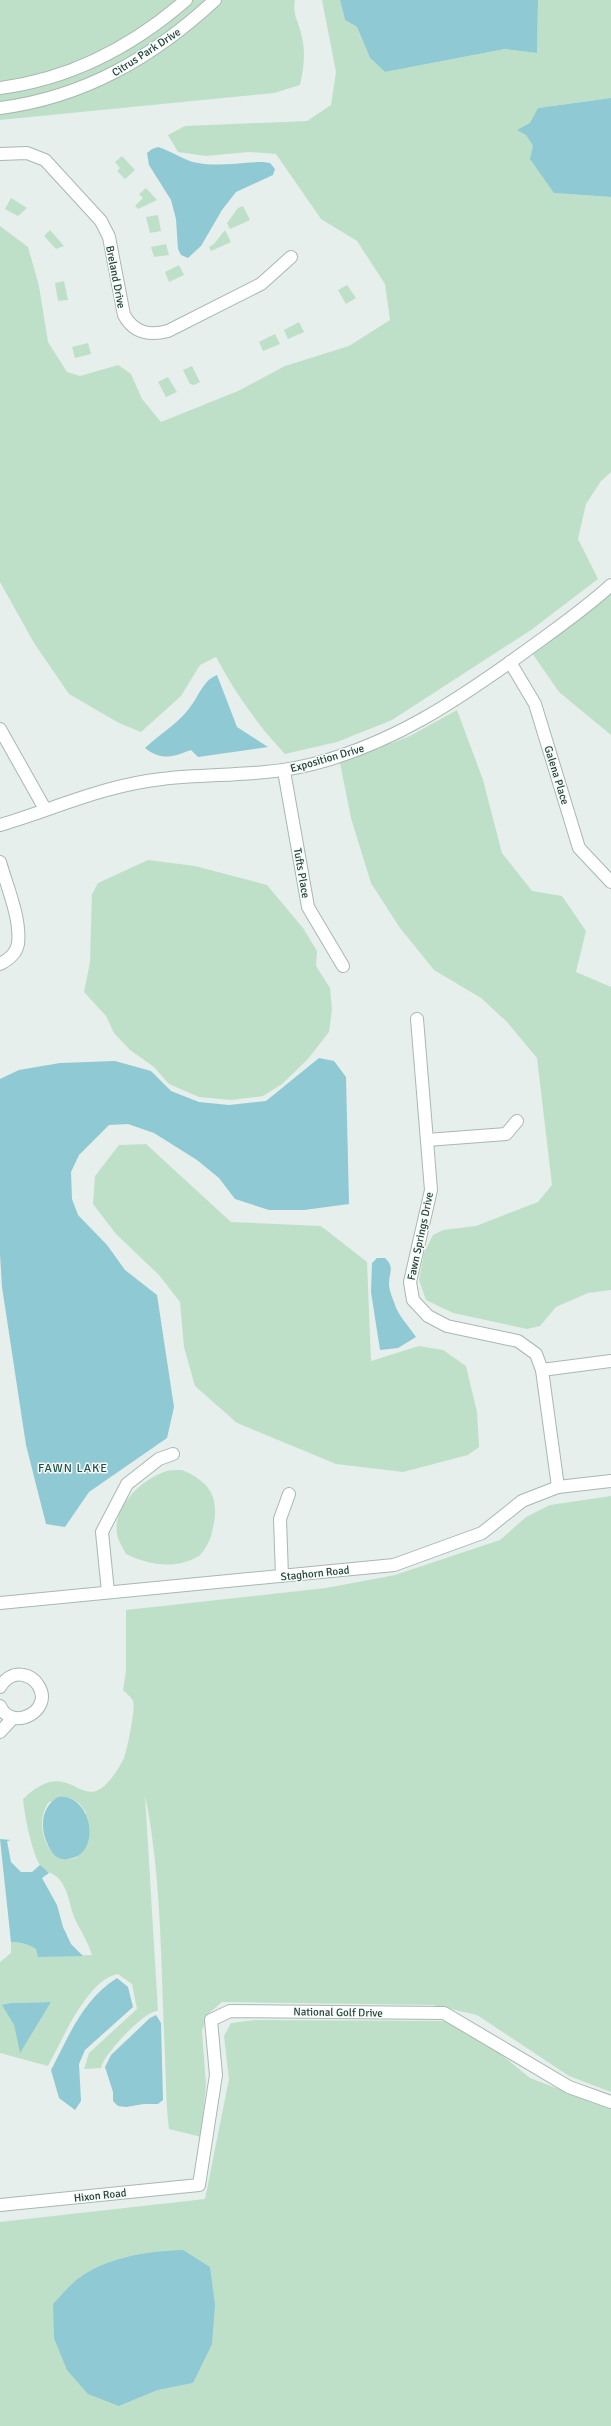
<svg xmlns="http://www.w3.org/2000/svg" width="611" height="2426" font-family="Signika,sans-serif">
	<style>
		.green { fill: #bfe0c8; fill-rule: evenodd }
		.water { fill: #8ec9d4 }
		.lines { fill: none; stroke-linecap: round; stroke-linejoin: round }
		.minor-casing { stroke: #a8b8b2; stroke-width: 14 }
		.minor { stroke: #fff; stroke-width: 12 }
		.labels { text-anchor: middle; stroke-width: 3; stroke-linejoin: round; paint-order: stroke }
		.street-label { font-size: 11px; fill: #24423a; stroke: #f7fbf9 }
		.neighbourhood-label { font-size: 12px; letter-spacing: 1px; fill: #1f5548; stroke: #f7fbf9 }
	</style>
	<rect width="100%" height="100%" fill="#e6efeb"/>
	<!-- green -->
	<g class="green">
		<path d="M0 0H295C292 13 298 20 301 33 306 50 304 68 300 85L274 93 0 120Z"/>
		<path d="M322 0H340L345 20 357 27 370 58 385 72 505 49 537 53 538 0H611V98L538 108 526 135 533 146 554 193 611 197V472L601 481 586 504 578 539 598 579 531 630 392 720 337 742 285 754C257 724 235 693 216 657L200 665 181 696 141 732 119 723 69 694 34 643 0 582V226L28 247 39 286 48 342 67 372 80 376 118 365 131 374 142 399 161 422 238 391 285 366 349 346 390 320 385 284 357 241 321 219 276 154 249 152 206 156 178 152 168 135 185 126 307 121 331 105 336 72Z"/>
		<polygon points="122,156 135,170 125,179 117,171 120,168 115,162"/>
		<polygon points="146,188 157,200 138,209 135,206 143,198 139,194"/>
		<polygon points="11,198 27,208 18,216 5,209"/>
		<polygon points="243,206 250,220 230,229 227,223 238,208"/>
		<polygon points="158,215 161,231 150,233 146,217"/>
		<polygon points="50,230 64,246 56,249 44,236"/>
		<polygon points="225,230 231,242 211,251 209,247 214,244"/>
		<polygon points="166,244 169,255 154,257 151,247"/>
		<polygon points="179,265 184,275 169,282 165,272"/>
		<polygon points="64,281 68,300 58,301 55,283"/>
		<polygon points="347,285 356,298 346,304 338,290"/>
		<polygon points="299,322 304,332 288,339 284,330"/>
		<polygon points="275,334 280,344 263,351 259,342"/>
		<polygon points="88,343 91,354 75,358 72,347"/>
		<polygon points="192,366 200,382 194,385 190,384 183,370"/>
		<polygon points="168,377 177,392 166,397 158,382"/>
		<polygon points="611,589 611,735 559,692 532,653"/>
		<polygon points="457,710 483,780 502,853 532,891 562,896 586,931 576,972 611,987 611,1290 588,1293 556,1307 540,1326 527,1329 453,1313 426,1300 419,1280 424,1253 433,1235 443,1230 476,1226 538,1202 552,1185 537,1058 507,1022 481,998 434,970 400,928 371,883 351,818 340,763 410,736"/>
		<polygon points="148,860 195,866 267,885 303,928 317,951 316,966 330,988 332,1009 329,1032 308,1059 282,1084 263,1096 231,1100 199,1097 169,1084 154,1067 130,1050 114,1033 106,1016 84,992 90,962 92,894 98,883"/>
		<polygon points="146,1144 231,1222 321,1226 367,1262 371,1361 419,1346 443,1350 466,1366 477,1412 479,1447 468,1455 403,1472 336,1464 237,1423 195,1386 184,1347 180,1302 159,1275 116,1234 93,1204 95,1176 119,1145"/>
		<path d="M182 1470C213 1483 220 1500 212 1532 211 1539 204 1552 199 1556 176 1570 148 1565 126 1554 123 1548 118 1541 117 1534 113 1507 140 1481 164 1472 169 1470 176 1470 182 1470Z"/>
		<path d="M611 1496V2092L569 2076 477 2015 433 2005 222 2002 207 2015 202 2031 206 2085 201 2137 169 2129C166 2105 166 2081 165 2056 161 1973 162 1877 145 1795L158 2011C145 2010 103 2055 101 2068L84 2069 89 2053 137 2009 132 1984 118 1974C87 1979 62 2041 48 2066L0 2053V1962L11 1953V1942C21 1942 27 1944 36 1949L39 1957 92 1955C88 1942 81 1932 75 1919 69 1906 69 1890 59 1879 54 1873 44 1872 40 1865 32 1853 24 1813 23 1799 66 1758 77 1803 100 1789 110 1783 119 1768 124 1758 127 1750 136 1708 133 1701 131 1697 126 1693 123 1690L126 1671V1610L326 1588 395 1575 500 1540 526 1517 550 1505ZM70 1798 79 1803 86 1812 76 1858C46 1866 33 1822 49 1802ZM51 2002 20 2052 14 2025 3 2006 11 2003Z"/>
		<path d="M255 2020 445 2021 481 2038 530 2078 611 2109V2426H0V2222L205 2199 229 2079 224 2036 231 2023ZM215 2305 193 2383 158 2390 119 2406Z"/>
	</g>
	<!-- water -->
	<g class="water">
		<polygon points="340,0 538,0 537,53 505,49 385,72 370,58 357,27 345,20"/>
		<polygon points="611,98 611,197 554,193 530,159 533,146 526,135 517,130 530,123 538,108"/>
		<path d="M158 147C172 151 184 161 198 163 219 167 242 162 263 162L270 163 275 169 273 175 236 192 222 210 201 246 188 258 181 255 178 249 176 219 171 200 149 165 147 153 152 149Z"/>
		<path d="M217 675 237 727 268 747 198 757 191 750C172 757 162 761 145 748 160 734 182 721 193 703 200 693 204 680 217 675Z"/>
		<polygon points="319,1058 334,1061 346,1077 349,1204 304,1210 269,1210 235,1199 219,1178 197,1160 154,1133 128,1124 109,1125 79,1155 71,1172 72,1199 78,1215 107,1245 125,1270 157,1295 174,1407 167,1438 89,1492 65,1527 46,1524 26,1445 2,1287 0,1254 0,1079 19,1070 60,1063 115,1061 151,1071 171,1091 199,1102 229,1105 266,1101"/>
		<path d="M377 1258H385C395 1268 389 1271 389 1284 389 1289 392 1297 394 1302 398 1316 408 1325 416 1337L398 1348 380 1350 371 1292 372 1263Z"/>
		<path d="M58 1797C93 1793 103 1857 67 1859 61 1860 55 1857 52 1852 40 1834 38 1809 58 1797Z"/>
		<path d="M0 1839 11 1840 7 1841 11 1862 21 1872H32L40 1865 49 1873 42 1878 57 1905 63 1927 71 1944 83 1956 38 1957 36 1949C27 1944 21 1942 11 1942Z"/>
		<path d="M117 1978 128 1987 133 2007 85 2050 79 2064 81 2101 75 2110 59 2098 51 2070C69 2036 83 1999 117 1978Z"/>
		<polygon points="51,2002 20,2053 14,2025 2,2005 11,2003"/>
		<polygon points="156,2015 161,2023 163,2100 158,2104 144,2104 126,2107 118,2106 113,2101 113,2092 105,2067 111,2055 150,2018"/>
		<path d="M183 2250 210 2267 215 2305 212 2344 193 2383 158 2390 119 2406 88 2394 67 2370 54 2338 53 2304C59 2298 65 2290 72 2284 100 2258 147 2251 183 2250Z"/>
	</g>
	<g class="lines">
		<!-- minor casing -->
		<g class="minor-casing">
			<g id="minor">
				<path d="M0 88C70 79 133 46 186 0"/>
				<path d="M0 108C85 97 153 57 215 0"/>
				<path d="M0 154 27 153 45 160 101 221 109 237 124 315C134 333 149 336 168 331L261 284 291 257"/>
				<polyline points="510,662 535,704 579,848 611,882"/>
				<polyline points="0,729 45,809"/>
				<polyline points="284,771 308,907 343,966"/>
				<path d="M0 825C54 809 105 785 162 779 212 773 263 777 313 764 394 743 456 701 523 653 553 631 584 610 611 585"/>
				<path d="M0 862C7 887 21 918 18 944 16 954 8 960 0 964"/>
				<polyline points="417,1019 431,1190 410,1282 413,1300 428,1316 447,1326 518,1341 536,1354 542,1370 558,1487"/>
				<polyline points="427,1140 506,1134 517,1121"/>
				<polyline points="542,1370 611,1361"/>
				<polyline points="282,1576 280,1519 289,1494"/>
				<polyline points="108,1592 102,1532 127,1484 159,1459 173,1454"/>
				<polyline points="0,1603 394,1565 482,1533 522,1501 558,1487 611,1481"/>
				<path d="M0 1687C5 1679 13 1673 23 1675 29 1676 35 1680 38 1685 55 1710 12 1733 0 1706"/>
				<polyline points="0,1732 13,1718"/>
				<polyline points="0,2205 199,2185 216,2075 211,2020 230,2011 444,2013 569,2087 611,2102"/>
			</g>
		</g>
		<!-- minor -->
		<use href="#minor" class="minor"/>
	</g>
	<g class="labels">
		<!-- street labels -->
		<g class="street-label">
			<text transform="translate(146 52) rotate(-33)" y="4">Citrus Park Drive</text>
			<text transform="translate(116 277) rotate(79)" y="4">Breland Drive</text>
			<text transform="translate(327 758) rotate(-16)" y="4">Exposition Drive</text>
			<text transform="translate(557 775) rotate(73)" y="4">Galena Place</text>
			<text transform="translate(302 873) rotate(80)" y="4">Tufts Place</text>
			<text transform="translate(420 1236) rotate(-78)" y="4">Fawn Springs Drive</text>
			<text transform="translate(315 1573) rotate(-6)" y="4">Staghorn Road</text>
			<text transform="translate(338 2012) rotate(1)" y="4">National Golf Drive</text>
			<text transform="translate(100 2195) rotate(-6)" y="4">Hixon Road</text>
		</g>
		<!-- neighbourhood labels -->
		<g class="neighbourhood-label">
			<text x="73" y="1472">FAWN LAKE</text>
		</g>
	</g>
</svg>
